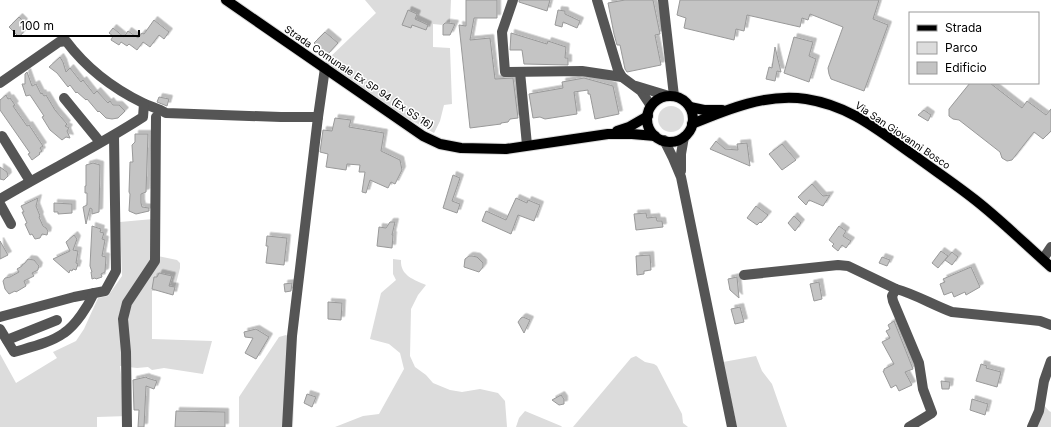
<svg xmlns="http://www.w3.org/2000/svg" width="1051" height="427" font-family="Inter,sans-serif">
	<style>
		.green { fill: #dcdcdc }
		.building { fill: #c4c4c4; stroke: #999; filter: url(#shadow) }
		.lines { fill: none; stroke-linecap: round; stroke-linejoin: round }
		.major-casing { stroke: #dbdbdb; stroke-width: 12 }
		.minor { stroke: #555; stroke-width: 10 }
		.major { stroke: #000; stroke-width: 10 }
		.labels { text-anchor: middle; stroke-width: 3; stroke-linejoin: round; paint-order: stroke }
		.street-label { font-size: 10px; fill: #000; stroke: #fff }
	</style>
	<defs>
		<filter id="shadow"><feDropShadow dx="3.5" dy="-3.5" stdDeviation="0" flood-color="#0004"/></filter>
	</defs>
	<rect width="100%" height="100%" fill="#fff"/>
	<!-- green -->
	<g class="green">
		<polygon points="365,0 451,0 450,23 443,25 433,24 433,47 450,48 452,104 444,105 440,121 434,133 398,113 325,62 376,13"/>
		<circle cx="671" cy="119" r="13"/>
		<polygon points="153,219 153,255 177,260 180,263 180,268 173,295 157,286 155,291 152,291 152,339 212,341 203,374 164,368 152,370 148,367 137,368 120,366 124,399 128,416 97,417 97,427 0,427 0,354 16,383 57,358 53,352 76,341 84,329 98,298 108,296 122,276 120,222"/>
		<path d="M393 259 401 260C400 276 415 280 426 285L418 295 411 309 410 356 415 367 426 375 433 383 450 390 462 392 480 389 498 393 505 401 507 427H335L363 416 379 414 404 369 400 353 389 344 370 339 381 293 396 280 393 274Z"/>
		<polygon points="286,335 296,342 293,427 239,427 239,397 279,337"/>
		<polygon points="636,356 645,362 654,364 657,366 682,414 683,423 688,427 573,427 631,358"/>
		<polygon points="756,356 762,371 772,384 787,427 737,427 723,362"/>
		<polygon points="1043,404 1049,411 1051,412 1051,427 1034,427"/>
		<polygon points="525,411 561,426 562,427 516,427 519,418"/>
	</g>
	<!-- building -->
	<g class="building">
		<polygon points="466,0 497,0 497,18 474,18 470,40 490,38 495,79 513,78 518,118 510,119 508,122 501,123 501,124 470,128 459,25 466,26"/>
		<polygon points="519,0 550,0 547,11 519,2"/>
		<polygon points="625,0 653,0 660,34 655,35 661,65 627,72 625,69 620,45 617,45 614,34 608,3"/>
		<polygon points="680,0 879,0 873,19 888,25 864,91 831,79 829,74 828,68 843,27 810,14 808,20 802,18 800,27 747,15 744,31 736,29 734,40 684,28 686,18 677,15"/>
		<polygon points="408,10 417,14 415,19 428,25 426,30 412,25 411,28 402,25"/>
		<polygon points="558,10 565,11 565,14 580,21 577,28 563,22 562,27 555,25"/>
		<polygon points="19,17 24,22 23,24 27,28 19,37 9,27"/>
		<polygon points="154,20 169,32 164,39 159,35 150,47 143,42 137,50 129,44 127,46 121,42 119,45 111,40 113,36 109,33 113,28 124,37 128,31 138,38 142,33 144,34"/>
		<polygon points="445,23 448,23 455,24 450,35 443,35 443,25"/>
		<polygon points="325,32 338,43 327,55 314,43"/>
		<polygon points="511,33 547,44 548,41 566,47 565,58 568,58 568,65 524,64 522,50 510,50"/>
		<polygon points="794,37 813,42 809,56 816,59 809,82 784,73"/>
		<polygon points="775,47 781,72 777,71 775,81 766,79 769,67 772,68"/>
		<polygon points="60,57 63,62 66,72 70,68 81,82 83,80 94,94 97,91 108,103 110,101 113,105 119,105 125,111 118,118 112,119 106,118 99,111 98,112 87,99 86,100 77,92 76,93 70,85 68,87 57,73 49,67"/>
		<polygon points="27,72 32,86 36,84 41,94 42,93 44,96 46,95 55,110 67,124 65,126 69,128 67,131 70,138 66,137 62,140 50,130 42,117 44,116 30,95 26,96 22,84 25,84 25,74"/>
		<polygon points="584,78 613,86 619,114 595,119 590,94 588,94 588,90 574,92 577,114 545,119 540,117 533,118 529,94 563,88 562,82"/>
		<polygon points="970,83 990,83 1022,108 1027,101 1046,115 1051,109 1051,131 1043,139 1034,132 1012,160 1007,161 1002,158 1000,152 959,120 953,119 949,116 949,109"/>
		<polygon points="6,95 8,99 10,98 15,105 13,106 27,126 29,125 43,146 40,148 42,151 39,153 40,154 32,160 28,154 30,153 0,110 0,100"/>
		<polygon points="159,97 169,99 167,106 157,102"/>
		<polygon points="924,110 931,115 928,121 918,115"/>
		<polygon points="335,118 351,120 349,127 384,133 381,151 400,160 402,170 395,184 391,182 388,188 370,180 366,193 362,192 365,172 359,172 360,165 347,164 346,170 326,167 328,154 320,152 323,130 332,131"/>
		<polygon points="135,134 148,134 146,192 141,194 141,203 142,207 149,208 149,211 136,214 129,211 130,194 129,192 130,162 133,162 132,145 135,142"/>
		<polygon points="716,141 725,149 738,150 737,144 747,143 750,166 710,149"/>
		<polygon points="782,144 796,160 782,170 769,154"/>
		<polygon points="93,163 100,165 99,212 92,214 92,209 90,208 86,224 83,207 87,205 87,193 85,193 85,186 86,186 86,165"/>
		<polygon points="0,167 7,172 8,176 4,180 0,179"/>
		<polygon points="453,175 460,178 452,201 460,204 457,213 443,208"/>
		<polygon points="812,184 823,196 830,195 823,206 809,200 806,205 798,197"/>
		<polygon points="38,198 36,206 40,216 39,217 43,226 46,228 48,231 47,235 42,234 40,238 35,239 32,234 30,235 25,224 27,223 22,212 24,212 21,206"/>
		<polygon points="516,198 527,203 528,200 540,205 534,221 518,215 511,234 482,221 486,211 506,220"/>
		<polygon points="54,203 72,204 72,213 58,214 58,212 54,212"/>
		<polygon points="756,206 768,215 761,223 760,222 757,225 747,218"/>
		<polygon points="646,213 647,218 656,217 657,221 662,221 663,227 636,230 634,214"/>
		<polygon points="794,216 801,223 795,231 788,223"/>
		<polygon points="390,222 395,222 392,235 393,235 392,248 377,246 379,227 386,228"/>
		<polygon points="92,226 101,229 100,232 104,233 102,239 105,240 102,256 106,257 105,272 101,274 102,277 96,279 95,278 92,279 91,272 92,272 90,266"/>
		<polygon points="839,226 846,231 843,236 851,241 846,248 842,245 838,251 832,246 834,244 829,240"/>
		<polygon points="74,235 77,239 73,250 78,251 76,263 78,264 76,270 73,269 72,271 70,270 69,273 53,259 70,251 66,242"/>
		<polygon points="267,236 287,238 284,265 266,263 268,246 266,246"/>
		<polygon points="0,241 8,255 0,259"/>
		<polygon points="941,251 948,256 938,268 932,263"/>
		<polygon points="952,252 958,257 952,265 945,260"/>
		<polygon points="650,255 651,270 644,271 644,274 637,275 636,256"/>
		<polygon points="469,256 472,256 477,257 483,263 483,267 479,272 464,267 465,259"/>
		<polygon points="882,257 890,260 887,266 879,263"/>
		<polygon points="28,259 34,260 39,266 38,269 38,270 32,273 34,276 24,281 26,286 16,292 15,291 9,294 5,289 3,281 5,278 10,277 19,272 17,269 22,266 22,265 25,263"/>
		<polygon points="971,267 980,287 966,295 965,292 954,297 952,292 944,295 940,284 945,282 943,279"/>
		<polygon points="159,273 172,276 169,286 175,287 173,295 152,289 154,277 157,277"/>
		<polygon points="737,277 739,298 730,290 728,279"/>
		<polygon points="819,282 822,299 814,301 810,284"/>
		<polygon points="292,283 291,291 285,292 284,284"/>
		<polygon points="328,302 342,303 341,320 328,319"/>
		<polygon points="740,307 744,322 735,324 731,309"/>
		<polygon points="523,317 530,320 524,333 518,322 521,318"/>
		<polygon points="894,321 913,369 905,372 912,385 899,391 896,385 891,388 883,371 884,371 884,369 894,364 882,342 890,338 886,331 890,329 888,325"/>
		<polygon points="256,329 269,337 256,359 245,353 253,338 245,337 244,332"/>
		<polygon points="981,364 987,366 986,368 1001,372 997,387 976,381"/>
		<polygon points="146,377 147,378 157,381 154,389 146,386 144,427 138,427 139,410 134,410 133,380"/>
		<polygon points="941,381 950,382 949,389 942,389"/>
		<polygon points="307,394 316,397 312,407 304,403"/>
		<polygon points="561,395 564,399 564,404 559,405 552,400"/>
		<polygon points="972,399 988,404 985,415 970,410"/>
		<polygon points="176,411 225,412 225,427 175,427"/>
	</g>
	<g class="lines">
		<!-- major casing -->
		<g class="major-casing">
			<g id="major">
				<polyline points="226,0 423,136 440,144 461,148 506,149 608,134 632,134 655,136"/>
				<circle cx="670" cy="119" r="23"/>
				<polyline points="690,107 704,110 722,110"/>
				<path d="M692 124C728 109 767 93 806 99 851 106 879 131 915 156 934 170 955 184 974 199 1001 220 1025 244 1051 267"/>
				<polyline points="617,131 629,127 648,116"/>
			</g>
		</g>
		<!-- minor -->
		<g class="minor">
			<polyline points="513,0 502,32 505,72 582,71 622,77"/>
			<polyline points="597,0 618,70 622,77 641,91 651,106"/>
			<polyline points="663,0 674,96"/>
			<polyline points="520,72 527,145"/>
			<path d="M0 83 59 42 66 41C87 69 112 88 143 103 151 107 158 108 166 113L281 117H318L325 68"/>
			<polyline points="636,86 669,96"/>
			<polyline points="64,98 100,142"/>
			<polyline points="2,136 30,181"/>
			<polyline points="664,140 673,158 681,177 732,427"/>
			<polyline points="681,171 681,154 684,137"/>
			<path d="M0 199C47 171 97 147 143 117L144 104"/>
			<polyline points="0,204 11,224"/>
			<polyline points="1043,259 1051,247"/>
			<path d="M744 275 838 265 848 266 896 289C915 294 933 305 952 312L1040 321 1051 325"/>
			<polyline points="896,289 892,296 893,301 919,363 923,389 932,413 909,427"/>
			<polyline points="0,317 74,297 105,291 116,271 114,136"/>
			<path d="M0 329 14 352C31 347 50 343 64 333 76 325 88 306 94 293"/>
			<polyline points="7,340 57,320"/>
			<polyline points="127,427 126,352 123,319 127,303 155,261 156,117"/>
			<polyline points="287,427 292,336 318,117"/>
			<polyline points="1032,427 1039,411 1044,381 1051,361"/>
		</g>
		<!-- major -->
		<use href="#major" class="major"/>
	</g>
	<g class="labels">
		<!-- street labels -->
		<g class="street-label">
			<text transform="translate(359 77) rotate(34)" y="4">Strada Comunale Ex SP 94 (Ex SS 16)</text>
			<text transform="translate(903 135) rotate(34)" y="4">Via San Giovanni Bosco</text>
		</g>
	</g>
	<!-- legend -->
	<rect x="909" y="12" width="130" height="72" fill="#ffffff" stroke="#999999"/>
	<rect x="917" y="25" width="20" height="6" fill="#000000" stroke="#999999"/>
	<text x="945" y="32" font-size="12" fill="#000000">Strada</text>
	<rect x="917" y="42" width="20" height="12" fill="#dcdcdc" stroke="#999999"/>
	<text x="945" y="52" font-size="12" fill="#000000">Parco</text>
	<rect x="917" y="62" width="20" height="12" fill="#c4c4c4" stroke="#999999"/>
	<text x="945" y="72" font-size="12" fill="#000000">Edificio</text>
	<!-- scale -->
	<path d="M14 30v6h125v-6" fill="none" stroke="#000000" stroke-width="2"/>
	<text x="20" y="30" font-size="12" fill="#000000" stroke="#ffffff" stroke-width="3" paint-order="stroke">100 m</text>
</svg>
